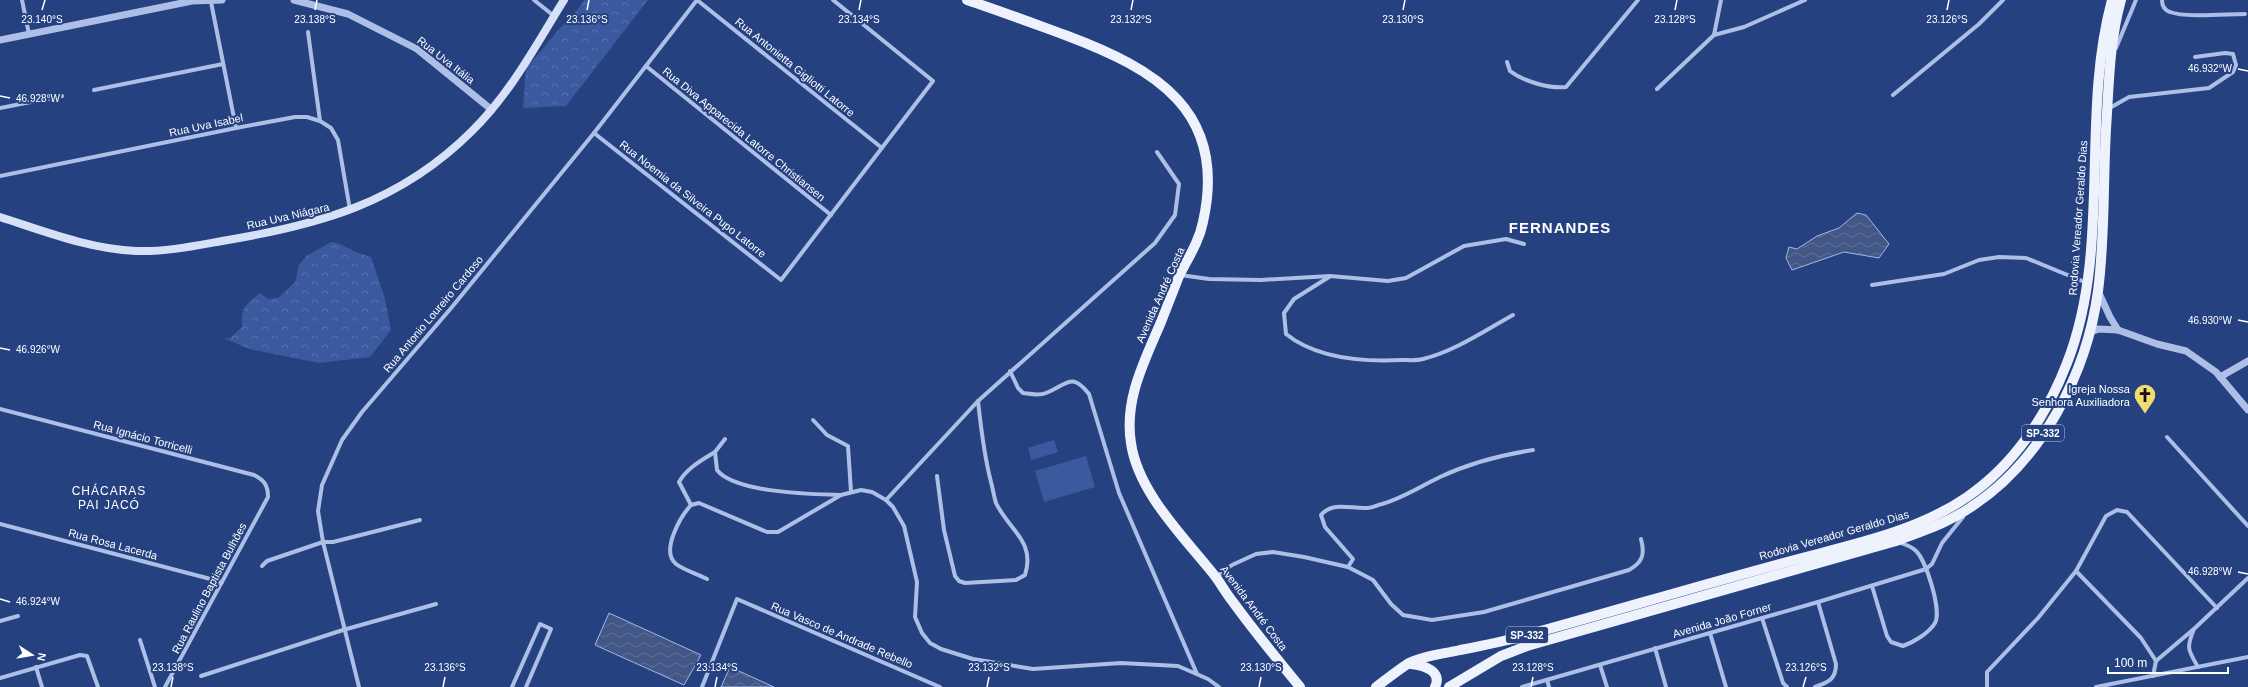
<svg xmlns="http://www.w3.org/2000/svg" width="2248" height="687" font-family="Helvetica,sans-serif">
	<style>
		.green { fill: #3a599e }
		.forest { fill: url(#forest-crowns) }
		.water { fill: url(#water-waves); stroke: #a1b8e7 }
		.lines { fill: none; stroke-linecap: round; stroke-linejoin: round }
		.minor { stroke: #adbfe6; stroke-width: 4 }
		.tertiary { stroke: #adbfe6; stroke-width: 7 }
		.secondary { stroke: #d6e0f6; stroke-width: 8 }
		.primary { stroke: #eef2fd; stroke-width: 10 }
		.ticks { fill: none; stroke: #fff; stroke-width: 1.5 }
		.labels { text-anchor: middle; stroke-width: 4; stroke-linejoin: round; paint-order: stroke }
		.shield { fill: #254180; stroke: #bec6d9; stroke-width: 1 }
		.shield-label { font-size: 10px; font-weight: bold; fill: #fff }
		.street-label { font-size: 11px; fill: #fff; stroke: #254180 }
		.poi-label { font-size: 11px; fill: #fff; stroke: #254180; text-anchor: end }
		.neighbourhood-label { font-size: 12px; letter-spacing: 1px; fill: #fff; stroke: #254180 }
		.district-label { font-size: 15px; font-weight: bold; letter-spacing: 1px; fill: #fff; stroke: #254180 }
		.ticks-label { font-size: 10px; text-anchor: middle; fill: #fff; stroke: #254180; stroke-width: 4; stroke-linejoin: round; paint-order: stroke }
	</style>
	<defs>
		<pattern id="forest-crowns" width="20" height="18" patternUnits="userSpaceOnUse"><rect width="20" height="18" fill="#3a599e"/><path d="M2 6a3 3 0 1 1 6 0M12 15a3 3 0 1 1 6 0" fill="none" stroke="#5872ad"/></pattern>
		<pattern id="water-waves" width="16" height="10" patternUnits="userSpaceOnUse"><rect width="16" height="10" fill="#435786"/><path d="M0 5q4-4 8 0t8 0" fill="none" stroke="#5f7098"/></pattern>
	</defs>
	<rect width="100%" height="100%" fill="#254180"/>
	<!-- green -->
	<g class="green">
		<polygon points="1054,440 1058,452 1031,460 1028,448"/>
		<polygon points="1086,456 1095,487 1044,502 1035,471"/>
	</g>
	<!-- forest -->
	<g class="forest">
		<path d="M584 0H648L566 106 523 108 526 67C541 53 550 38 564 24 571 16 579 10 584 0Z"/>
		<path d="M332 242C346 245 357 254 371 257L385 299 391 330 370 357 319 363 249 349 224 338H230L242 327C241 307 245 305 260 293L268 299 278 298 295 282 299 265 306 256Z"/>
	</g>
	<!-- water -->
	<g class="water">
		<polygon points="1857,213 1866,215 1889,244 1879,258 1844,252 1792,270 1786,258 1789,247 1797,249 1817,236 1839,228"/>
		<polygon points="609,613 701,655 684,685 595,645"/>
		<polygon points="730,667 774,687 721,687"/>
	</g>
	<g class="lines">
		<!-- minor -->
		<g class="minor">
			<polyline points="22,0 29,34"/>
			<polyline points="534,0 554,16"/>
			<polyline points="697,0 882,148"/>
			<path d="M2162 0C2162 5 2164 10 2170 12 2186 18 2226 14 2245 14"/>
			<polyline points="211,2 236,128"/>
			<polyline points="308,32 320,121"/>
			<polyline points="1714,35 1721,0"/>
			<polyline points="2116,48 2136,0"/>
			<path d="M1507 62 1510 71C1523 81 1549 89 1566 87L1638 0"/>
			<polyline points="646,66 831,215"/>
			<polyline points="1657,89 1714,35 1744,27 1805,0"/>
			<polyline points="94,90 223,64"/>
			<polyline points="1893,95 1979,24 2003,0"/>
			<polyline points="0,108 62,96"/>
			<polyline points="2108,109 2129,97 2209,88 2233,72 2236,65 2233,54 2225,53 2195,57"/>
			<polyline points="594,133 781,280 933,81 833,0"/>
			<polyline points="0,176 236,128 295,117 307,117 320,121 331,128 338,140 350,210"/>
			<polyline points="1180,275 1209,279 1261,280 1330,276 1388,281 1406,278 1464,246 1506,239 1524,244"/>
			<path d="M1329 277 1294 299 1284 313 1286 334C1317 359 1363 362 1402 360 1408 360 1416 361 1423 359 1455 351 1484 331 1513 315"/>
			<polyline points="1872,285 1944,274 1979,260 1999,257 2026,258 2087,283"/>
			<path d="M1010 371 1018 388 1023 393C1031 394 1039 396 1046 393 1067 385 1071 371 1089 394L1119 493 1197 674"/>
			<path d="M0 409 254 475C264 480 268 485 268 497L165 687"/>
			<polyline points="813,420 827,435 848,446 851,492"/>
			<polyline points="2167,437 2248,526"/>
			<path d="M725 439 715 452 717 470C735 493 812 494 840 495"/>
			<path d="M937 476 944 530 955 576 959 581 965 583 1016 580 1025 575C1036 541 1008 529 996 503 994 497 993 489 991 482 984 455 981 429 978 401"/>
			<polyline points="886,500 978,401 1155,243 1175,215 1179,184 1157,152"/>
			<path d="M691 505 679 482C687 468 702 460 715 452"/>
			<polyline points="0,524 222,582"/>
			<polyline points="262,566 267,561 323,542 333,542 420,520"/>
			<path d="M1348 567 1353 559 1325 527 1321 515C1333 501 1351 509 1367 508 1372 508 1377 505 1382 504 1403 498 1421 486 1440 477 1470 463 1501 455 1533 450"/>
			<polyline points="2076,571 2141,638 2156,661"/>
			<path d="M1216 577 1232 565 1256 554 1273 552 1304 557 1348 567 1373 580 1391 604 1403 615 1432 620 1484 612 1629 570C1643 562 1645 554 1641 539"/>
			<path d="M707 579C697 574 684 570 676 564 660 551 681 516 691 505L699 503 767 532H778L841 495 861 490 872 492 886 500 893 507 904 526 917 582 915 617 922 633 930 643 941 649 973 659 1033 669 1121 663 1178 666 1208 679 1219 687"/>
			<path d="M1872 586 1887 636 1891 642 1903 646C1914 642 1929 633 1935 623 1942 611 1926 559 1915 550 1911 546 1904 544 1898 542"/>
			<polyline points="1762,618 1783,683 1787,687"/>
			<polyline points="0,621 18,616"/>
			<path d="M2194 629C2186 648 2188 650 2198 667"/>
			<polyline points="1710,633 1726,687"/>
			<polyline points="140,640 155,687"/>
			<polyline points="1655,648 1666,687"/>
			<polyline points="1600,665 1607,687"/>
			<polyline points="36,667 42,687"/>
			<polyline points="201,676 343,630 436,604"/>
			<polyline points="2153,676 2156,661 2195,628 2248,578"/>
			<polyline points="0,678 80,655 87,656 98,687"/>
			<polyline points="1547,680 1549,687"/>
			<polyline points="359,687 323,542 318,511 322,485 342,440 362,412 452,307 594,133 697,0"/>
			<polyline points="512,687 540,624 551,629 526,687"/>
			<polyline points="702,687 737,599 940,687"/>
			<polyline points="1522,687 1818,602 1926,569 1932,564 1942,543 1963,517"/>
			<path d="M1815 687C1829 682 1836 679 1836 664L1818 602"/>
			<polyline points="1987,687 1987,672 2038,618 2076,571 2106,516 2117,510 2127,512 2217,608"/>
			<polyline points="2096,687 2248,657"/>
		</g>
		<!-- tertiary -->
		<g class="tertiary">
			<polyline points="294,0 348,14 417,49 492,110"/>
			<polyline points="0,40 192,1 222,0"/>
			<polyline points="2098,291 2110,317 2118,330"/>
			<polyline points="2089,333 2098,329 2118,330 2157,344 2186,351 2216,372 2248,410"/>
			<polyline points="2220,377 2248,361"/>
		</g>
		<!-- secondary -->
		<path class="secondary" d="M0 217C44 231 89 249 136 251 165 252 194 246 222 241 319 225 400 203 472 131 510 94 536 45 564 0"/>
		<!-- primary -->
		<g class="primary">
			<path d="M967 0C1000 11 1032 23 1065 35 1156 69 1228 111 1203 222 1199 242 1188 258 1179 276 1173 291 1167 307 1161 322 1144 362 1124 400 1131 443 1138 493 1185 538 1215 576 1221 584 1226 593 1233 602 1254 631 1277 659 1300 687"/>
			<path d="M1411 664C1423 665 1443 671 1435 687"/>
			<path d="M1376 687C1387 679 1398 670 1409 663 1425 655 1443 654 1460 650 1481 646 1502 642 1523 636 1607 613 1691 588 1776 565 1839 547 1912 535 1967 497 2014 465 2047 415 2067 363 2112 248 2080 118 2112 0"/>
			<path d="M1449 687 1501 656 1527 646 1896 541C1922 531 1948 523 1971 507 2042 461 2087 373 2098 291 2105 238 2103 183 2106 129 2109 85 2109 43 2121 0"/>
		</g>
	</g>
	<!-- ticks -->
	<path class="ticks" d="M42 10 45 0M315 10 317 0M587 10 589 0M859 10 861 0M1131 10 1133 0M1403 10 1405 0M1675 10 1677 0M1947 10 1949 0M2238 69 2248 71M0 96 10 98M2238 320 2248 322M0 348 10 350M2238 572 2248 574M0 599 10 602M171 687 173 677M443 687 445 677M715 687 717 677M987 687 989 677M1259 687 1261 677M1531 687 1533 677M1803 687 1806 677"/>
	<!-- icons -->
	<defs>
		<g id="church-pin" transform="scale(1.15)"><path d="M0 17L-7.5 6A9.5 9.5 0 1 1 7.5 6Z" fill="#f0dc71" stroke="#254180"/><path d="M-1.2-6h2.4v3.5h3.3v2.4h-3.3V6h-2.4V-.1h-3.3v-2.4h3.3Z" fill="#111"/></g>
	</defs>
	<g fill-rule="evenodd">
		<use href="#church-pin" x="2145" y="395"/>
	</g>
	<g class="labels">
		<!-- shield labels -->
		<g class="shield">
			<rect x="2022" y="425" width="42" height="16" rx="3"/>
			<rect x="1506" y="627" width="42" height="16" rx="3"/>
		</g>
		<g class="shield-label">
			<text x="2043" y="437">SP-332</text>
			<text x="1527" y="639">SP-332</text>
		</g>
		<!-- street labels -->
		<g class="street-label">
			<text transform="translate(446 60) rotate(38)" y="4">Rua Uva Itália</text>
			<text transform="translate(795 67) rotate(39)" y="4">Rua Antonietta Gigliotti Latorre</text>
			<text transform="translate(206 125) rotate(-12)" y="4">Rua Uva Isabel</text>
			<text transform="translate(744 134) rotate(39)" y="4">Rua Diva Apparecida Latorre Christiansen</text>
			<text transform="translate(693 199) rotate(38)" y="4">Rua Noemia da Silveira Pupo Latorre</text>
			<text transform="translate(288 216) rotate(-13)" y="4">Rua Uva Niágara</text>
			<text transform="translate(2078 218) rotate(-86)" y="4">Rodovia Vereador Geraldo Dias</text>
			<text transform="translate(1160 295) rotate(-66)" y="4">Avenida André Costa</text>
			<text transform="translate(433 314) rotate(-50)" y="4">Rua Antonio Loureiro Cardoso</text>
			<text transform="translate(143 437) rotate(15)" y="4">Rua Ignácio Torricelli</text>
			<text transform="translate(1834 535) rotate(-16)" y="4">Rodovia Vereador Geraldo Dias</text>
			<text transform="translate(113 544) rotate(15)" y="4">Rua Rosa Lacerda</text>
			<text transform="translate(209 588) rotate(-62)" y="4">Rua Raulino Baptista Bulhões</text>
			<text transform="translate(1254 608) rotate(53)" y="4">Avenida André Costa</text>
			<text transform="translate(1722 620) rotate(-16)" y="4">Avenida João Forner</text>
			<text transform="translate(842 635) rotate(23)" y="4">Rua Vasco de Andrade Rebello</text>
		</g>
		<!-- poi labels -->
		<g class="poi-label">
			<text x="2130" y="393">Igreja Nossa<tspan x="2130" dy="13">Senhora Auxiliadora</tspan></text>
		</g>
		<!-- neighbourhood labels -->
		<g class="neighbourhood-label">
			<text x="109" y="495">CHÁCARAS<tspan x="109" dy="14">PAI JACÓ</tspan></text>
		</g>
		<!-- district labels -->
		<g class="district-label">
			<text x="1560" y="233">FERNANDES</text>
		</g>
	</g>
	<g class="ticks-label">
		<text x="42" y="23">23.140°S</text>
		<text x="315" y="23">23.138°S</text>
		<text x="587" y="23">23.136°S</text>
		<text x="859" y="23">23.134°S</text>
		<text x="1131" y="23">23.132°S</text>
		<text x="1403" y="23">23.130°S</text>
		<text x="1675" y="23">23.128°S</text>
		<text x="1947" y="23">23.126°S</text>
		<text x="2210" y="72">46.932°W</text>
		<text x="38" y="102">46.928°W</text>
		<text x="2210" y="324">46.930°W</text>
		<text x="38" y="353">46.926°W</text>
		<text x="2210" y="575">46.928°W</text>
		<text x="38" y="605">46.924°W</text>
		<text x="173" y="671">23.138°S</text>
		<text x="445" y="671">23.136°S</text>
		<text x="717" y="671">23.134°S</text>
		<text x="989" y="671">23.132°S</text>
		<text x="1261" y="671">23.130°S</text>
		<text x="1533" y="671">23.128°S</text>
		<text x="1806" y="671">23.126°S</text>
	</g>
	<!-- north arrow -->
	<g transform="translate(32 655) rotate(102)" stroke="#254180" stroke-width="3" paint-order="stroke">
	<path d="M0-3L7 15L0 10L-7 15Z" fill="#ffffff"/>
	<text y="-6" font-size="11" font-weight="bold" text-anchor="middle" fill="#ffffff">N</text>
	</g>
	<!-- scale -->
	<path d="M2108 667v6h120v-6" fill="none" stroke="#ffffff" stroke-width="2"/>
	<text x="2114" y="667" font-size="12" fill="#ffffff" stroke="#254180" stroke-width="3" paint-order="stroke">100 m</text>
</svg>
